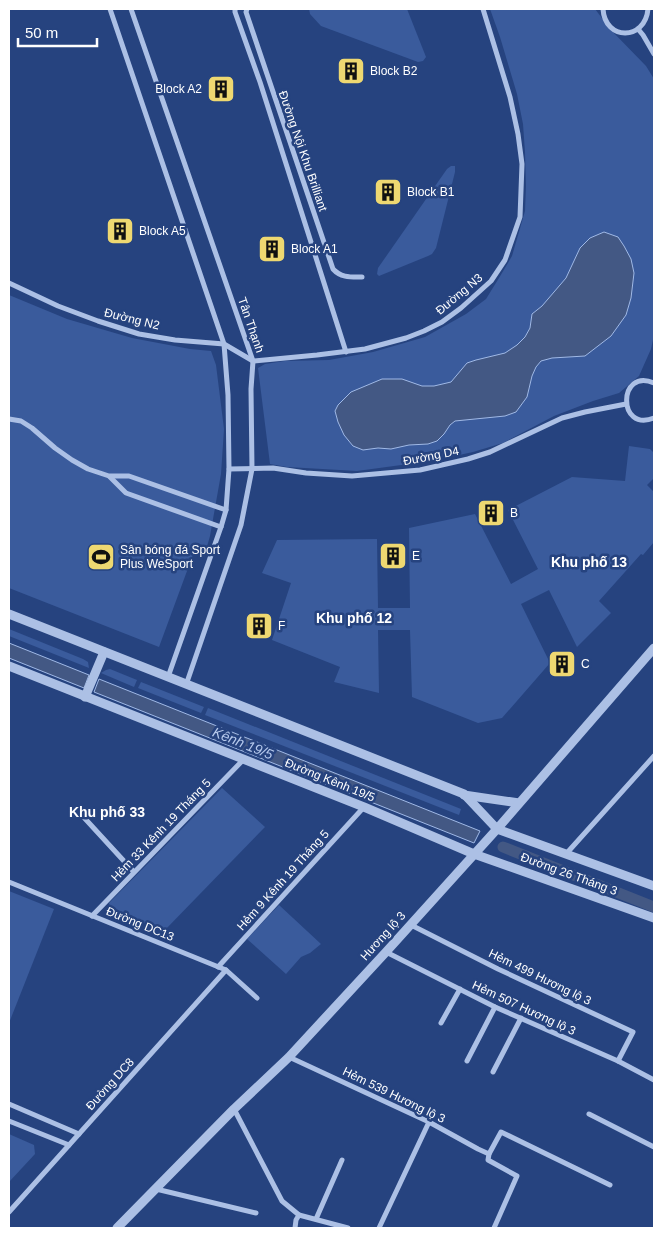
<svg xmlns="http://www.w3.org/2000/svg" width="663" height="1237" font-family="Helvetica,sans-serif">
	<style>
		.green { fill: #3a5b9c }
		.water { fill: #435884; stroke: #a0b9e6 }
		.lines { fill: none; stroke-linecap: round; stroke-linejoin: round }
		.canal { stroke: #435884; stroke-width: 11 }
		.minor { stroke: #acc0e5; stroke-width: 5 }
		.tertiary { stroke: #acc0e5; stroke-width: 9 }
		.labels { text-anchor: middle; stroke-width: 5; stroke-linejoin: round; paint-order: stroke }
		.poi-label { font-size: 12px; fill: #fff; stroke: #26437f; text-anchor: start }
		.street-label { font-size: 12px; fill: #fff; stroke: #26437f }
		.neighbourhood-label { font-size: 14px; font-weight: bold; fill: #fff; stroke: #26437f }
		.water-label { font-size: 14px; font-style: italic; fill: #b7caed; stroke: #26437f }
	</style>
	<rect width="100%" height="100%" fill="#26437f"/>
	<!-- green -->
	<g class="green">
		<polygon points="309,9 407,9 426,57 423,61 418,62 321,26 310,14"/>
		<polygon points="490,9 595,9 611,30 646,66 654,79 654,335 651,349 639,376 619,393 593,401 554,416 503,443 473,452 431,461 357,471 287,467 270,464 258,368 265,364 285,361 329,360 373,352 425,337 466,314 486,299 499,278 512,256 525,211 526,186 525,152 523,124 517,94 500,37"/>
		<polygon points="451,166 455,166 455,172 436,248 432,254 428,256 379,276 377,274 378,268 447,169"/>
		<polygon points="9,295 67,319 132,338 190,349 211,351 216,365 224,429 221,474 210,536 204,557 194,552 159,647 9,588"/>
		<polygon points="629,446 650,449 654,453 654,478 647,485 654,492 654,542 643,555 641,554 599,601 611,613 577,647 549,590 521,604 550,663 502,718 478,723 412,697 410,630 378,630 379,693 334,682 340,667 272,640 291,583 262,573 277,540 377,539 378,608 410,608 409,528 475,514 511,584 538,569 508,510 572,477 625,481"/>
		<polygon points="9,629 83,659 88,662 89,668 9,636"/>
		<polygon points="110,669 137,680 134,687 101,673 106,670"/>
		<polygon points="141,682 204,707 201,713 138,688"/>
		<polygon points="208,708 461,809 459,815 205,715"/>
		<polygon points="222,788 265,827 164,931 110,909 109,903"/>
		<polygon points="9,891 54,909 9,1023"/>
		<polygon points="279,905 321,944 310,953 301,957 286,974 247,939"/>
		<polygon points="9,1134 34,1145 35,1154 9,1182"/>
	</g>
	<!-- water -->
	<g class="water">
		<polygon points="604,232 618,237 624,246 631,259 634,273 631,298 626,315 611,336 585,356 552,358 541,361 536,367 532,376 527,397 516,412 505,416 455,421 450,425 444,434 437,441 428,444 409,445 391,449 378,448 363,450 353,446 344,435 338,422 335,411 338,405 351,392 382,379 402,379 422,386 434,386 451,382 467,363 476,360 505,353 517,345 525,337 530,328 532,314 542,306 566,278 580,248 590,238"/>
		<polygon points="9,643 89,675 84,688 9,658"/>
		<polygon points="99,679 480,831 474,843 94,692"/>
	</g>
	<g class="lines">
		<!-- canal -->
		<polyline class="canal" points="503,847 654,907"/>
		<!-- minor -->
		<g class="minor">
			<polyline points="110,9 224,344 228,395 229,469 226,510 221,527 168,677"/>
			<polyline points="131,9 253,361 251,389 252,469 241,525 186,685"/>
			<polyline points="235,9 235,12 260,82 346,352"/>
			<path d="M247 9 246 12 333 269C341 278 351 277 362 277"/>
			<path d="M603 9C605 41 645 41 648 9"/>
			<polyline points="638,29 643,35 654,54"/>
			<polyline points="9,283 58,306 98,321 139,334 175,340 224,344 253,361 317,355 365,349 406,338 424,331 442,322 461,308 491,281 505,260 520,217 522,164 518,134 510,97 483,9"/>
			<path d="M654 383C618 367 617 433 654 418"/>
			<polyline points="9,419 21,421 32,428 55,448 72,460 88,469 109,476 129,476 226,510"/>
			<polyline points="229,469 273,468 306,473 352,476 420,470 468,459 490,452 562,418 585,412 626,404"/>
			<polyline points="110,477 126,493 221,527"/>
			<polyline points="78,811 134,872"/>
			<polyline points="566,854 654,756"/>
			<polyline points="9,882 226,970 257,998"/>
			<polyline points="92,916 244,759"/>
			<polyline points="411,925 498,969 633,1032 618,1061"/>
			<polyline points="386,952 495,1007 618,1061 654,1080"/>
			<polyline points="218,967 364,807"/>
			<polyline points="441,1023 460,989"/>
			<polyline points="289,1057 429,1122 478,1149 489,1154"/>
			<polyline points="467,1061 495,1007"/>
			<polyline points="493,1072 521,1018"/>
			<polyline points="9,1104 79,1134"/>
			<polyline points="234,1109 282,1201 299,1215 348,1228"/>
			<polyline points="589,1114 654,1147"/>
			<polyline points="9,1121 69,1145"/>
			<polyline points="156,1189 256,1213"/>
			<polyline points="9,1212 226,970"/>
			<polyline points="316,1219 342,1160"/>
			<polyline points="295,1228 296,1220 299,1215"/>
			<polyline points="379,1228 429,1122"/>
			<polyline points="494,1228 517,1176 488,1160 489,1154 501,1132 610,1185"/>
		</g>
		<!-- tertiary -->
		<g class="tertiary">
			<polyline points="9,614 464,794 497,829 654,886"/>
			<polyline points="9,666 364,807 474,854 654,918"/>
			<polyline points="85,697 104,652"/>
			<polyline points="464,795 519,803"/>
			<polyline points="117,1228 234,1109 289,1057 386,952 497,829 654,648"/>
		</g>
	</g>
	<!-- icons -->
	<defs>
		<g id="building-square" transform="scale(1.4375)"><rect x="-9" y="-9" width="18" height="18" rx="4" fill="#eed871" stroke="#26437f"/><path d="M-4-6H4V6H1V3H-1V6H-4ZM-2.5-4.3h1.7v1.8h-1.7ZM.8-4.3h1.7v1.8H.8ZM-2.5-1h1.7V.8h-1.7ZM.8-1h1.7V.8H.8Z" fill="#111"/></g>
		<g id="stadium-square" transform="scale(1.4375)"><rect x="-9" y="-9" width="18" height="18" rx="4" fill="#eed871" stroke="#26437f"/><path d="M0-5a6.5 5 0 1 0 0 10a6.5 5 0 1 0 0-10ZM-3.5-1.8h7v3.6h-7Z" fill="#111"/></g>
	</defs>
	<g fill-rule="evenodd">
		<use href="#building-square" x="351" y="71"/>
		<use href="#building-square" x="221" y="89"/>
		<use href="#building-square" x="388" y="192"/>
		<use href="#building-square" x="120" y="231"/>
		<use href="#building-square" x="272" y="249"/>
		<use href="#building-square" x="491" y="513"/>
		<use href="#building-square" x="393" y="556"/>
		<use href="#stadium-square" x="101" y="557"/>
		<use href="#building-square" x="259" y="626"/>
		<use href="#building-square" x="562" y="664"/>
	</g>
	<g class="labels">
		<!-- poi labels -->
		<g class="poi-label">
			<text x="370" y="75">Block B2</text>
			<text x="202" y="93" text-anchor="end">Block A2</text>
			<text x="407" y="196">Block B1</text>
			<text x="139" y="235">Block A5</text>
			<text x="291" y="253">Block A1</text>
			<text x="510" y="517">B</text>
			<text x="120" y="554">Sân bóng đá Sport<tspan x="120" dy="14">Plus WeSport</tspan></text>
			<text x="412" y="560">E</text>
			<text x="278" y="630">F</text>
			<text x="581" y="668">C</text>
		</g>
		<!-- street labels -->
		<g class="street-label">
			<text transform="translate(303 151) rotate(71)" y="4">Đường Nội Khu Brilliant</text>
			<text transform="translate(459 294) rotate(-40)" y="4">Đường N3</text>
			<text transform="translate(132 319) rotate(14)" y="4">Đường N2</text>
			<text transform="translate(251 325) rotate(71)" y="4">Tân Thạnh</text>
			<text transform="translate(431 456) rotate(-11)" y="4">Đường D4</text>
			<text transform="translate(330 780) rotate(22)" y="4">Đường Kênh 19/5</text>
			<text transform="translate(161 830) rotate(-46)" y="4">Hẻm 33 Kênh 19 Tháng 5</text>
			<text transform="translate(569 874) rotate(20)" y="4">Đường 26 Tháng 3</text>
			<text transform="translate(283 880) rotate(-48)" y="4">Hẻm 9 Kênh 19 Tháng 5</text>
			<text transform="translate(140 924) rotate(22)" y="4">Đường DC13</text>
			<text transform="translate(383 936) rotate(-48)" y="4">Hương lộ 3</text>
			<text transform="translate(540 977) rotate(26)" y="4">Hẻm 499 Hương lộ 3</text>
			<text transform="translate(524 1008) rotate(25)" y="4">Hẻm 507 Hương lộ 3</text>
			<text transform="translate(110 1084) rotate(-48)" y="4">Đường DC8</text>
			<text transform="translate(394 1095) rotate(26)" y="4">Hẻm 539 Hương lộ 3</text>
		</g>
		<!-- neighbourhood labels -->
		<g class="neighbourhood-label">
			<text x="589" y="567">Khu phố 13</text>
			<text x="354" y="623">Khu phố 12</text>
			<text x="107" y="817">Khu phố 33</text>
		</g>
		<!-- water labels -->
		<g class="water-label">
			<text transform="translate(243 743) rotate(22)" y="5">Kênh 19/5</text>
		</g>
	</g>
	<!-- border -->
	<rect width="663" height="1237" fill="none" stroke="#ffffff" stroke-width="20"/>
	<!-- scale -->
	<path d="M18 38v8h79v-8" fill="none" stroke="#ffffff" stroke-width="2.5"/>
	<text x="25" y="38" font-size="15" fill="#ffffff" stroke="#26437f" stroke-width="4" paint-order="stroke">50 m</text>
</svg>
